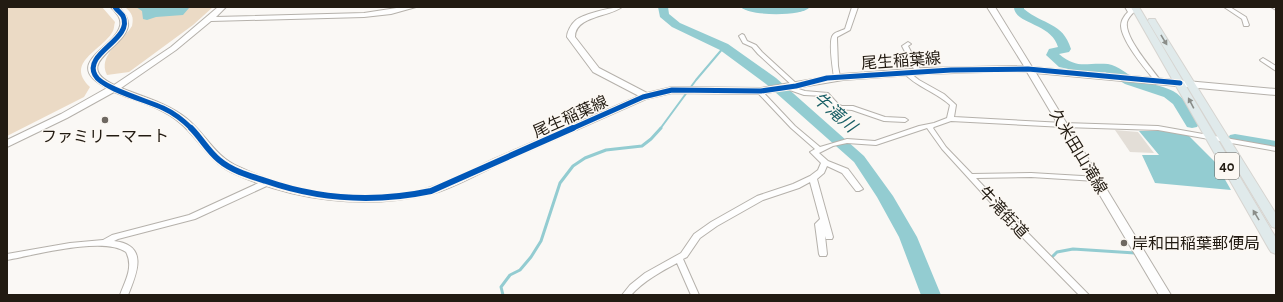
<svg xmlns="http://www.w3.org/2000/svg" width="1283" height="302" font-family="'Alegreya Sans','Noto Sans JP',sans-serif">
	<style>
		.green { fill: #ebdac5 }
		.water { fill: #93ccd1 }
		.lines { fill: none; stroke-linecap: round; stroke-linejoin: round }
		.stream-far1 { stroke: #93ccd1; stroke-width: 2 }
		.stream { stroke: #93ccd1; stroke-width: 3 }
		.river { fill: #93ccd1; fill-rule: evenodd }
		.building { fill: #e3ded7 }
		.street-casing { stroke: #b5b1ab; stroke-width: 2 }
		.secondary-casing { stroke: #b5b1ab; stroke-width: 2 }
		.primary-casing { stroke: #d6d4d0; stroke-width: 2 }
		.street { fill: #fefefe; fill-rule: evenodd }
		.secondary { fill: #fefefe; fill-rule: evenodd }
		.primary { fill: #e0eaeb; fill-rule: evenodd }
		.cycleway-far1-casing { stroke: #fcf8f3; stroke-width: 7 }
		.cycleway-casing { stroke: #fcf8f3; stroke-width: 9 }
		.cycleway-far1 { stroke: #0057b8; stroke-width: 5 }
		.cycleway { stroke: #0057b8; stroke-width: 6 }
		.oneway { fill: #8a8d89 }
		.poi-dot { fill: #6e6861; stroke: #fcf8f3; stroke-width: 1.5 }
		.labels { text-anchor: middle; stroke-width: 3; stroke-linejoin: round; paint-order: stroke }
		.shield { fill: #fcf8f3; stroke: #635d56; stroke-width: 1 }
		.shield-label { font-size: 15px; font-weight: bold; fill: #221b12 }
		.street-label { font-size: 16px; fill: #221b12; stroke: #fcf8f3 }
		.poi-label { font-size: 16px; fill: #221b12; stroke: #fcf8f3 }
		.water-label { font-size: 17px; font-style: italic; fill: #1a5f66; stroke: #fcf8f3 }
	</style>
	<rect width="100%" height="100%" fill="#faf8f5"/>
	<!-- green -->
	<g class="green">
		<path d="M7 7H102L115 22C114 25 114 29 113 31 102 51 64 62 90 87L84 97 7 136Z"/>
		<path d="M125 7H213L193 25 129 72 107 75C97 55 123 41 132 26 134 17 132 13 125 7Z"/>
	</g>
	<!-- water -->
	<g class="water">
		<polygon points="136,7 189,7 189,8 183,15 156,17 147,20 143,19 142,11"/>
		<polygon points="1139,131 1165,131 1188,135 1215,162 1231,190 1155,183 1142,155 1159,155"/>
	</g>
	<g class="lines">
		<!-- stream-far1 -->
		<polyline class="stream-far1" points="660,129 696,80 724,47"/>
		<!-- stream -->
		<g class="stream">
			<polyline points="1050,259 1057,252 1073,249 1135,253"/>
			<polyline points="503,295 501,287 510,275 520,270 531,257 541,241 560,183 573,166 585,158 606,150 642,146 651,139 661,128"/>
		</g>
		<!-- river -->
		<g class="river">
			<polygon points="658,7 668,7 669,14 680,23 728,44 776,78 864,156 893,196 917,237 941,295 921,295 899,237 877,197 854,162 766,84 720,50 672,27 660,17"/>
			<path d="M741 7H810C802 17 748 16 741 7Z"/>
			<path d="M1014 7H1024V9C1043 25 1063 22 1071 49L1069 52 1059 54C1078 70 1086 62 1108 64 1119 66 1126 74 1135 78 1147 84 1161 85 1173 91 1185 97 1192 113 1199 124L1197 127 1192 128 1187 127 1173 104 1164 97 1125 84 1105 72 1087 73 1059 67 1046 55 1049 49 1058 47C1052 23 1014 24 1014 7Z"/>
			<polygon points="1235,134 1276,141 1276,149 1230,141 1228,138 1230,135"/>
		</g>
	</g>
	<!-- building -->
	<polygon class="building" points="1115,130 1138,132 1154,153 1130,152"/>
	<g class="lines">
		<!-- street casing -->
		<g class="street-casing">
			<g id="street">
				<path d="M852 7H858L850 30 837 37V39L838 66 840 77 837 79 834 77C833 70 828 40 833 35 835 32 841 31 845 29Z"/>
				<path d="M1125 7H1131L1134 12C1131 15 1128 18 1127 22 1124 37 1152 69 1161 81L1160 82H1156C1146 70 1122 42 1121 26 1121 20 1125 15 1128 12Z"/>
				<polygon points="1224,7 1230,7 1246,17 1249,25 1248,26 1244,26 1242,19"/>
				<polygon points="1271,7 1276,7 1276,10"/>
				<polygon points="742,34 744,35 747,41 756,45 762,52 798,85 799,86 798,87 794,87 758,54 752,47 743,43 739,36"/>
				<polygon points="908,42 911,44 908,46 921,71 920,72 916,72 915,71 902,46"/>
				<polygon points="1263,58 1276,66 1276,71 1261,61 1260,60"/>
				<path d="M906 70 919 80 944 94 955 104 956 105 954 117 1064 123 1158 126 1276 147V151L1158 130 1064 127 951 121 934 127 933 128 946 147 972 174 1031 173 1099 177 1100 179 1099 181H1096L1031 177 976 178 1029 234 1089 295H1079L1023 238 942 149 927 128 876 145 847 143 833 146 819 153 828 161 848 169 863 189 859 191H856L842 173 827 166 824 173 817 179 833 237 832 239H826L825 236 827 254 826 256H820L819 254 815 224 820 219 810 182 799 188 763 200 717 226 700 238 687 257 683 259 699 295H691L677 263C660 272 644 281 631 295H622L630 285 645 273 681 253 694 234 711 222 757 196 793 184 810 176 818 170 821 163 810 152 815 149 791 128 757 92 756 91 757 90H761L795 126 820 147 847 139 875 141 919 126 934 123 947 118 950 105C936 92 916 87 903 72Z"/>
				<polygon points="786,85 805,91 828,93 839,105 842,106 853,106 885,117 905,118 908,120 905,122 884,121 852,110 839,109 835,107 824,96 804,95 784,88 783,87 784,86"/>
				<path d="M265 180H268L272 182 271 184 195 219 118 239 114 241C149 245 137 273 128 295H120C125 281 134 267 126 252 104 236 34 255 7 260V254L70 243 103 240 112 235 189 215Z"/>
			</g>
		</g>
		<!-- secondary casing -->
		<g class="secondary-casing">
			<path id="secondary" d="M111 7H119C123 12 129 18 128 26 124 49 71 64 114 85L171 47 218 7H226L216 17 364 13 403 7H416L391 14 364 17 211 21 176 50 121 88C143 97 167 103 186 118 206 134 214 156 239 167 292 192 371 206 428 188 451 181 473 169 494 159 542 138 591 117 639 96L593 72 567 37C567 32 571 24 576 20 584 14 612 7 622 7 609 17 575 16 575 37L599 68 647 93 672 87 761 88 843 74 925 68 1024 66 987 7H995L1032 67 1276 89V95L1036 73 1171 295H1159L1027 72 1013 71 925 74 843 80 761 94 672 93 646 99C597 121 547 143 497 165 478 174 450 190 431 194 364 210 293 201 231 172 207 160 199 138 179 122 161 107 136 101 114 92L67 118 7 147V140L61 114 107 88C60 64 115 48 120 26 122 18 116 13 111 7Z"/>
		</g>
		<!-- primary casing -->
		<g class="primary-casing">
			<g id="primary">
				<polygon points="1131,7 1139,7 1276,238 1276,254 1271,252 1269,249"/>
				<polygon points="1149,19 1155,19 1156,21 1276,214 1276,228 1272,227 1270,224 1148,21"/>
			</g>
		</g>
		<!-- street -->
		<use href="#street" class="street"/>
		<!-- secondary -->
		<use href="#secondary" class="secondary"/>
		<!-- primary -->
		<use href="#primary" class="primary"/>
		<!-- cycleway-far1 casing -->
		<g class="cycleway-far1-casing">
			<g id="cycleway-far1">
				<path d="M115 7C117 10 121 13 123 16 134 39 83 53 95 75 101 88 148 101 163 108 174 113 183 120 192 129"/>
				<polyline points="571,129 643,97 672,90 761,91 796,86 827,78 951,70 1028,69 1180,83"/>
			</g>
		</g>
		<!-- cycleway casing -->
		<g class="cycleway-casing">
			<path id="cycleway" d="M191 128C201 138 208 151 219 160 232 171 250 176 266 181 321 200 374 203 431 191L573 128"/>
		</g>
		<!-- cycleway-far1 -->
		<use href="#cycleway-far1" class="cycleway-far1"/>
		<!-- cycleway -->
		<use href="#cycleway" class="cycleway"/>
	</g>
	<!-- one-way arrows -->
	<defs><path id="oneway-solid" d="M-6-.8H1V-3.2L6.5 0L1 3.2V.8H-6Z"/></defs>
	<g class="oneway">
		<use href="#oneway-solid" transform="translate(1164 40) rotate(59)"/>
		<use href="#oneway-solid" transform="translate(1191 103) rotate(-118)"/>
		<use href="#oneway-solid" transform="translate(1256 215) rotate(-121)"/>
	</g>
	<!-- markers -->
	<g class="poi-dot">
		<circle cx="105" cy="120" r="4"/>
		<circle cx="1124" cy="243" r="4"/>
	</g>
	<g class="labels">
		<!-- shield labels -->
		<rect class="shield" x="1215" y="153" width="24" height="26" rx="3"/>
		<g class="shield-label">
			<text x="1227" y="171">40</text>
		</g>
		<!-- street labels -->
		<g class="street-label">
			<text transform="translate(901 60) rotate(-4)" y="6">尾生稲葉線</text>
			<text transform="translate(570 116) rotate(-24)" y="6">尾生稲葉線</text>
			<text transform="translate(1079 151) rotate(59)" y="6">久米田山滝線</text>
			<text transform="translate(1004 212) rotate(47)" y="6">牛滝街道</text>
		</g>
		<!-- poi labels -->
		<g class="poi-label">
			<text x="105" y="142">ファミリーマート</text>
			<text x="1132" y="249" text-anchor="start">岸和田稲葉郵便局</text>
		</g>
		<!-- water labels -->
		<g class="water-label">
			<text transform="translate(835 112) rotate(41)" y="6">牛滝川</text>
		</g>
	</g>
	<!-- border -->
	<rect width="1283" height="302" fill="none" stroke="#221b12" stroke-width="16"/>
</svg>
